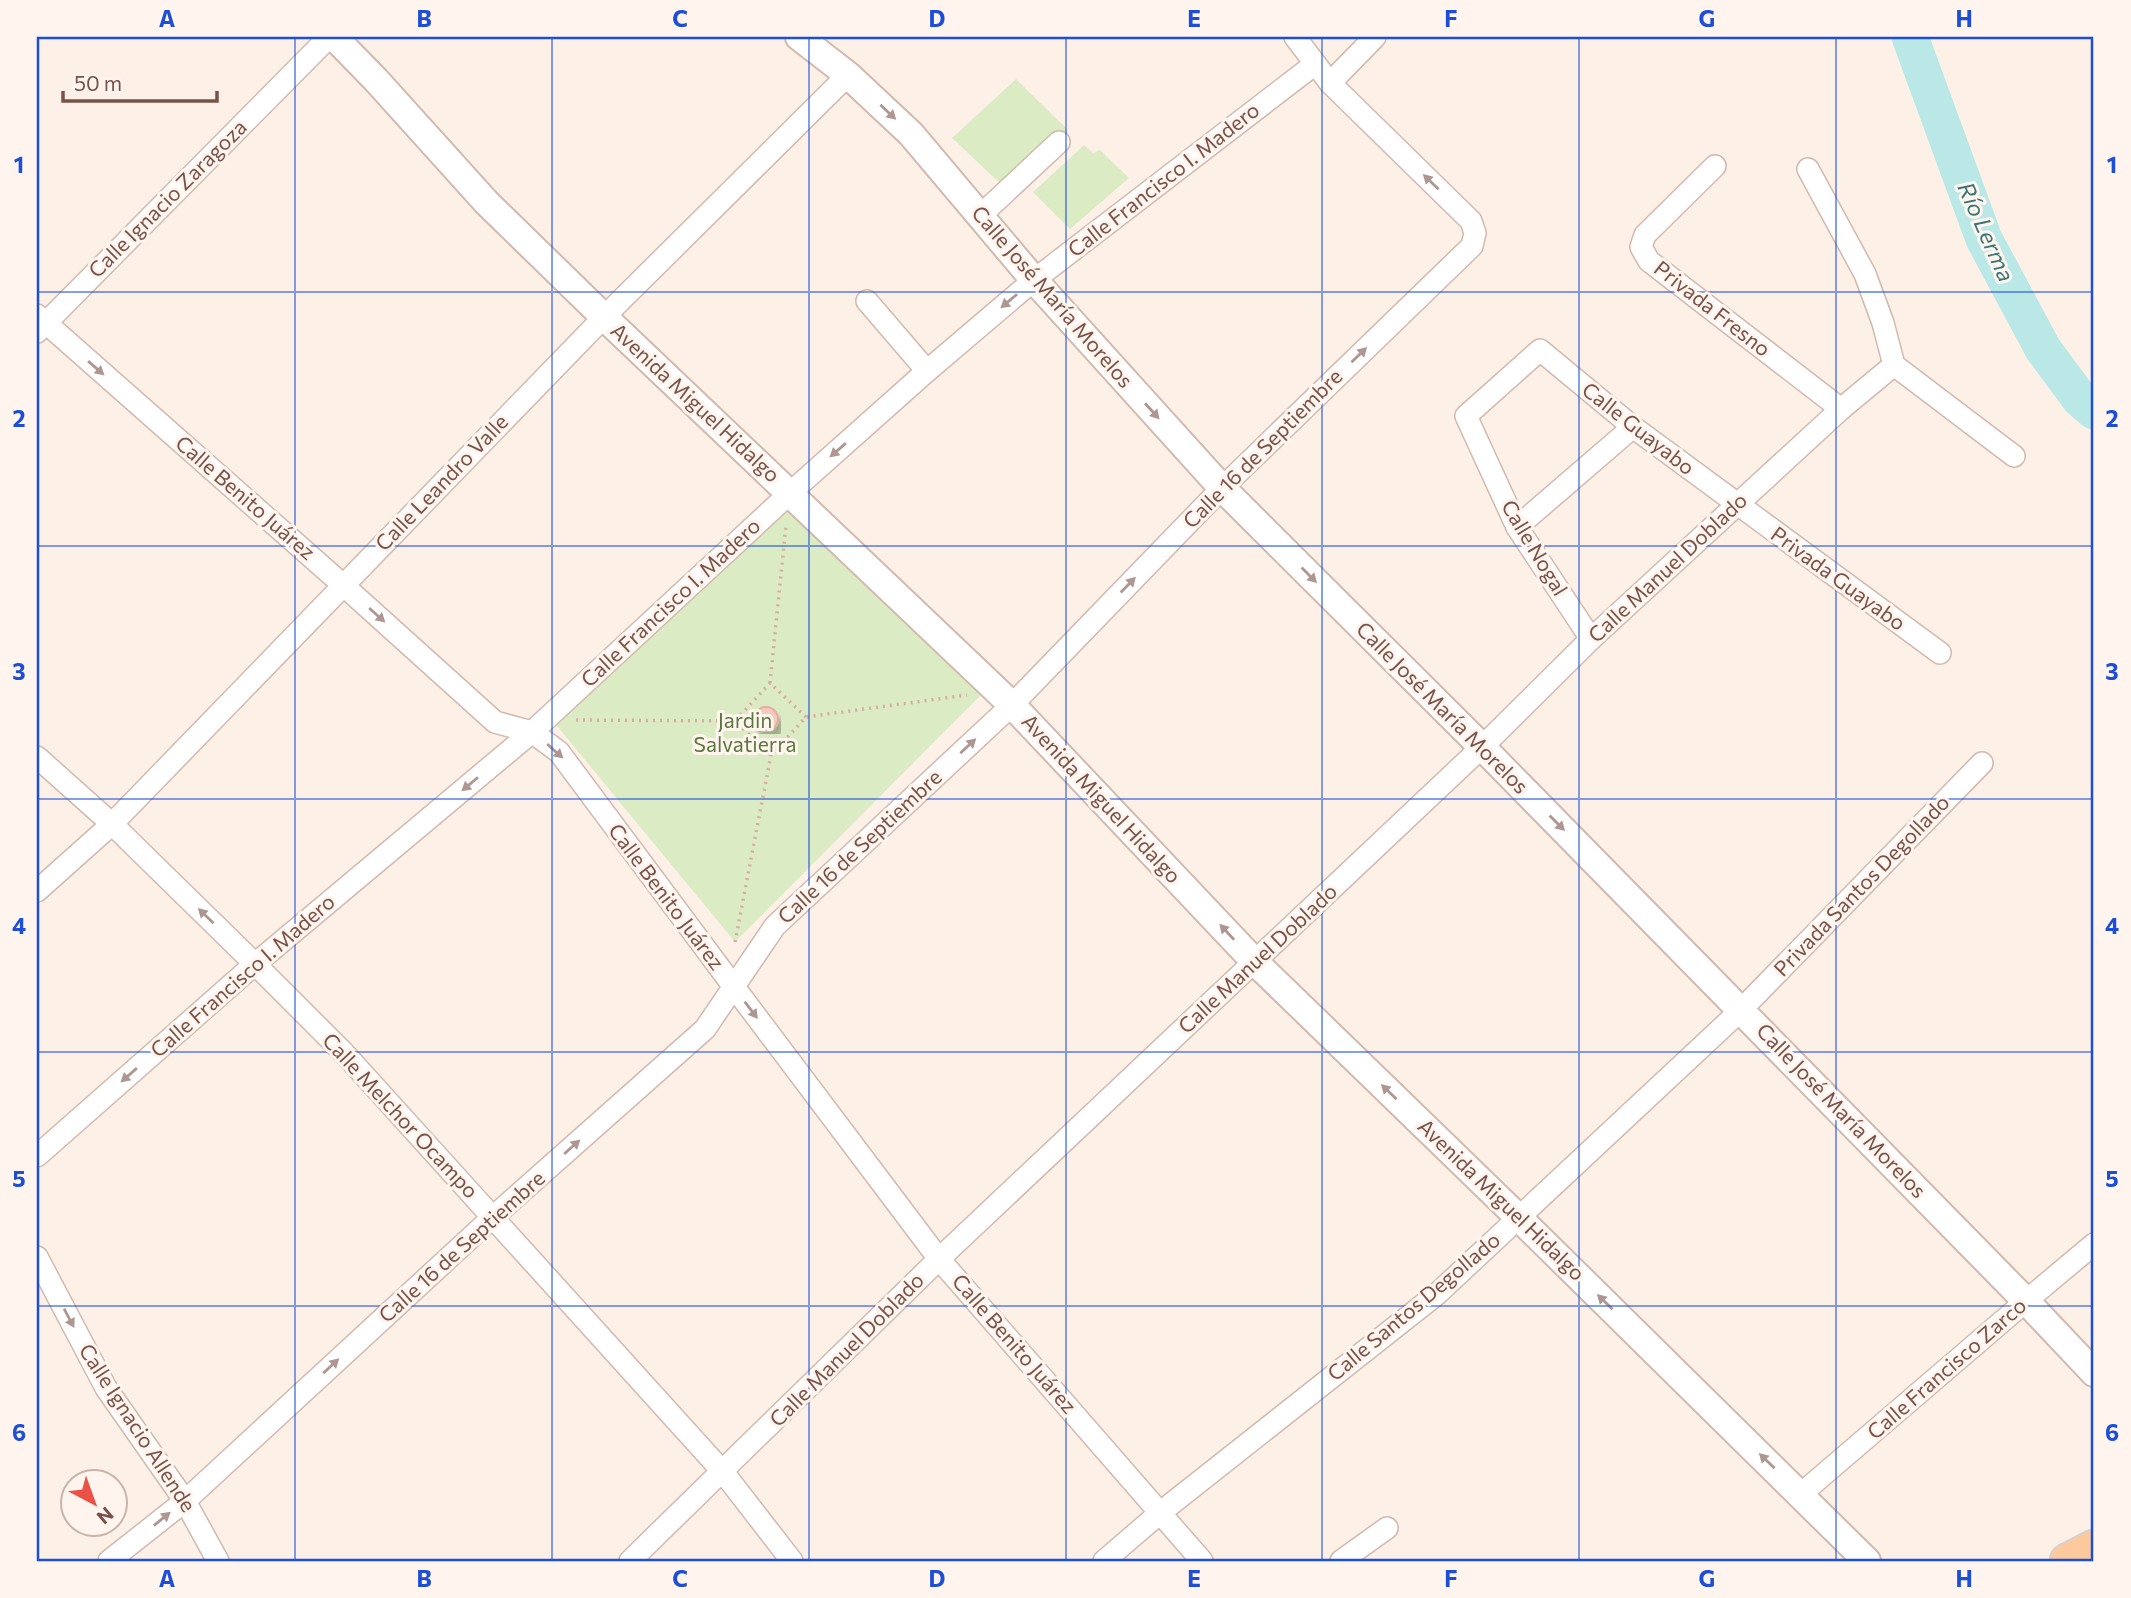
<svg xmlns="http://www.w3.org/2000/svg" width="2131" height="1598" font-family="Commissioner,sans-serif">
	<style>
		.green { fill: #dbecc4 }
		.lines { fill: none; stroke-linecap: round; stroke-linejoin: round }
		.river { stroke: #bae8e7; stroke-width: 37 }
		.building { fill: #f4cabd; stroke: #e7ad9d; stroke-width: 2; filter: url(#shadow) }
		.minor-casing { stroke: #d2b9ae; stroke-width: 24 }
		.tertiary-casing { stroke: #d2b9ae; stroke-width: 30 }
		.primary-casing { stroke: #d9cfcc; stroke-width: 37 }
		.path { stroke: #d9ac9f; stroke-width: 3.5; stroke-dasharray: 2 5; stroke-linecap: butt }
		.minor { stroke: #fff; stroke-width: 21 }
		.tertiary { stroke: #fff; stroke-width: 26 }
		.primary { stroke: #feca9d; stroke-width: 33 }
		.oneway { fill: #ae9792 }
		.grid { fill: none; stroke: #1d4ed8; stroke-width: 2; stroke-opacity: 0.55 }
		.labels { text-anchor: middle; stroke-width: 6; stroke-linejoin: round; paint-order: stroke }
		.street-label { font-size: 21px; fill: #785249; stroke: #fff5ee }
		.park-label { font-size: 21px; fill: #59793e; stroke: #fff5ee }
		.water-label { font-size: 23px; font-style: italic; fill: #3a7676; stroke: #fff5ee }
		.neatline { fill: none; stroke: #1d4ed8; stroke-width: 2.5 }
		.grid-label { font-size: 23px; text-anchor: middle; font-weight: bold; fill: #1d4ed8 }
	</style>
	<defs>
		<filter id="shadow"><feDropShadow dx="4.5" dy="8" stdDeviation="2" flood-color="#0004"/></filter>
	</defs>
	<rect width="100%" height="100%" fill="#fdf1e7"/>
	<!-- green -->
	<g class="green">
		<polygon points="1016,79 1068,130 1007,190 952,138"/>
		<polygon points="1084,145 1093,153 1100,150 1129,178 1070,229 1033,192"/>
		<polygon points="788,501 984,692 735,942 552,720"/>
	</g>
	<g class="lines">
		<!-- river -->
		<polyline class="river" points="1910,37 1984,239 2043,349 2080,399 2094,411"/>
	</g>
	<!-- building -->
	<circle class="building" cx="766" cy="719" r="12"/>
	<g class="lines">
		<!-- minor casing -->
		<g class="minor-casing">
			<g id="minor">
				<polyline points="1330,83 1375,37"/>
				<polyline points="1715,166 1645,235 1641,247 1649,261 1841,409"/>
				<polyline points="1808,169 1865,274 1883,323 1894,365 2014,456"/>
				<polyline points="981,215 1059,142"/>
				<polyline points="867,301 927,371"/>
				<polyline points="37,315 343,585 495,722 532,732 559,752 734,987 939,1259 1202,1561"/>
				<polyline points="37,332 329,37"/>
				<polyline points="1517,527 1633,427"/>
				<polyline points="1591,639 1517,527 1466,416 1540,350 1633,427 1940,653"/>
				<polyline points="37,757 112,824 255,964 344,1053 723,1472 792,1561"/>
				<polyline points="37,891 112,824 604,317 848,75"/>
				<polyline points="37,1156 255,964 532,732 790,493 927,371 1034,280 1315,64"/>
				<polyline points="37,1257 106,1388 185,1501 218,1561"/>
				<polyline points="1801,1494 2026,1301 2094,1244"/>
				<polyline points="109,1561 185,1501 493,1217 705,1029 775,926 1012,705 1222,488 1472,246 1475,233 1471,221 1330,83 1295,37"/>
				<polyline points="630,1561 939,1259 1482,747 1591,639 1841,409 1894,365"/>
				<polyline points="1104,1561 1161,1512 1437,1294 1741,1010 1982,763"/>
				<polyline points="1341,1561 1387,1528"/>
			</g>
		</g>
		<!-- tertiary casing -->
		<g class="tertiary-casing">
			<g id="tertiary">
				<polyline points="334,37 376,80 487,203 604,317 1012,705 1255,962 1519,1218 1867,1561"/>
				<polyline points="799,37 848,75 911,134 1034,280 1222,488 1482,747 2026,1301 2094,1373"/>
			</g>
		</g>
		<!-- primary casing -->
		<g class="primary-casing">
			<polyline id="primary" points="2067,1561 2094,1547"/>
		</g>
		<!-- path -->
		<g class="path">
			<polyline points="770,683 786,525"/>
			<polyline points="806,717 770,683 735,721 771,755 806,717 967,695"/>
			<polyline points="576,720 735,721"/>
			<polyline points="735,942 771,755"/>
		</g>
		<!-- minor -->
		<use href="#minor" class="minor"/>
		<!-- tertiary -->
		<use href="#tertiary" class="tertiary"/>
		<!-- primary -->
		<use href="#primary" class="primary"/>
	</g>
	<!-- one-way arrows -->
	<defs><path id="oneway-solid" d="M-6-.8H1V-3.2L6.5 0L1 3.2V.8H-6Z" transform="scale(1.75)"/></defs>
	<g class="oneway">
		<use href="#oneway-solid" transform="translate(888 112) rotate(43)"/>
		<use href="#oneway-solid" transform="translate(1431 182) rotate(-136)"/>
		<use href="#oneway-solid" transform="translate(1009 301) rotate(140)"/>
		<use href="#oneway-solid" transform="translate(1359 355) rotate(-44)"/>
		<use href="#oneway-solid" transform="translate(96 368) rotate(41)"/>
		<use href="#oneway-solid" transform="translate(1152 411) rotate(48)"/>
		<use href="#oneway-solid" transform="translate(838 450) rotate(139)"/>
		<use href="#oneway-solid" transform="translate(1309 575) rotate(45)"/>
		<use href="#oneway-solid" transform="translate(1128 585) rotate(-46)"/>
		<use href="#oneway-solid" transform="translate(377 615) rotate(42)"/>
		<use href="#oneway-solid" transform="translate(968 746) rotate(-43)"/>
		<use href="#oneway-solid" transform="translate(555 751) rotate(42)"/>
		<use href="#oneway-solid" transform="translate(470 784) rotate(140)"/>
		<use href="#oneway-solid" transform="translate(1557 823) rotate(45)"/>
		<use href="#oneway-solid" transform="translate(206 916) rotate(-136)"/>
		<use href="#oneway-solid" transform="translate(1227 932) rotate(-133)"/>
		<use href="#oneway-solid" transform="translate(751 1010) rotate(53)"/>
		<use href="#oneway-solid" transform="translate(129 1075) rotate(139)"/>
		<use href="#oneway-solid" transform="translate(1389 1092) rotate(-136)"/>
		<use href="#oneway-solid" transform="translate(572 1147) rotate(-42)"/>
		<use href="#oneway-solid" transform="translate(1605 1302) rotate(-136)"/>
		<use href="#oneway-solid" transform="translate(69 1318) rotate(62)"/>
		<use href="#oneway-solid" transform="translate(331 1366) rotate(-43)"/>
		<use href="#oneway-solid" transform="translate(1767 1461) rotate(-136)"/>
		<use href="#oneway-solid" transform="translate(162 1519) rotate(-39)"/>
	</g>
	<!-- grid -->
	<path class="grid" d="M295 37V1561M552 37V1561M809 37V1561M1066 37V1561M1322 37V1561M1579 37V1561M1836 37V1561M37 292H2094M37 546H2094M37 799H2094M37 1052H2094M37 1306H2094"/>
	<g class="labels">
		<!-- street labels -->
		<g class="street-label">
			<text transform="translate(1164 180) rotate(-38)" y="7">Calle Francisco I. Madero</text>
			<text transform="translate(168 199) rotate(-45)" y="7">Calle Ignacio Zaragoza</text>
			<text transform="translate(1052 297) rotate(49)" y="7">Calle José María Morelos</text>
			<text transform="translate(1712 309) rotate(38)" y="7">Privada Fresno</text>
			<text transform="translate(695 403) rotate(43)" y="7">Avenida Miguel Hidalgo</text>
			<text transform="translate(1638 429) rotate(38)" y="7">Calle Guayabo</text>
			<text transform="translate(1263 449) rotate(-45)" y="7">Calle 16 de Septiembre</text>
			<text transform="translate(442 483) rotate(-46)" y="7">Calle Leandro Valle</text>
			<text transform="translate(245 498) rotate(41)" y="7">Calle Benito Juárez</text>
			<text transform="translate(1534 548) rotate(59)" y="7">Calle Nogal</text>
			<text transform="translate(1668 568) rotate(-43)" y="7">Calle Manuel Doblado</text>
			<text transform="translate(1838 579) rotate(36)" y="7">Privada Guayabo</text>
			<text transform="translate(671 603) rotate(-43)" y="7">Calle Francisco I. Madero</text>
			<text transform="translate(1442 708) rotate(45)" y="7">Calle José María Morelos</text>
			<text transform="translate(1101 799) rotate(47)" y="7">Avenida Miguel Hidalgo</text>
			<text transform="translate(860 847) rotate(-43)" y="7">Calle 16 de Septiembre</text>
			<text transform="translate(1862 886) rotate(-46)" y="7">Privada Santos Degollado</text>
			<text transform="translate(666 897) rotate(53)" y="7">Calle Benito Juárez</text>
			<text transform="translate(1258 959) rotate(-43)" y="7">Calle Manuel Doblado</text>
			<text transform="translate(243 976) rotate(-41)" y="7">Calle Francisco I. Madero</text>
			<text transform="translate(1841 1111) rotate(46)" y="7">Calle José María Morelos</text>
			<text transform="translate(400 1116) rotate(47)" y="7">Calle Melchor Ocampo</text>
			<text transform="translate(1501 1200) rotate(44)" y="7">Avenida Miguel Hidalgo</text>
			<text transform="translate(462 1247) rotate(-42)" y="7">Calle 16 de Septiembre</text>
			<text transform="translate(1414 1307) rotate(-40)" y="7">Calle Santos Degollado</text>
			<text transform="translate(1014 1344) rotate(49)" y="7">Calle Benito Juárez</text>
			<text transform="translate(847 1350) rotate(-45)" y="7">Calle Manuel Doblado</text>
			<text transform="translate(1947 1369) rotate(-41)" y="7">Calle Francisco Zarco</text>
			<text transform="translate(137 1428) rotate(57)" y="7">Calle Ignacio Allende</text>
		</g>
		<!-- park labels -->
		<g class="park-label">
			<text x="745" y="728">Jardin<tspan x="745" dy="24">Salvatierra</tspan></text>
		</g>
		<!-- water labels -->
		<g class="water-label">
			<text transform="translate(1986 232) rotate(66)" y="8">Río Lerma</text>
		</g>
	</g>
	<!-- border -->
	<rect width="2131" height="1598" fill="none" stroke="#fff5ee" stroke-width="77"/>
	<!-- north arrow -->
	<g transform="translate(94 1503) rotate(139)"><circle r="33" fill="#fff5ee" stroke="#c9b4ac" stroke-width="2"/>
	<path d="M0-5L12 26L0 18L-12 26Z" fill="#ec5147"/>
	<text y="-10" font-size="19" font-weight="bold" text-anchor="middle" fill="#785249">N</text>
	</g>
	<!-- scale -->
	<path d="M63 91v10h154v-10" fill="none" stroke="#785249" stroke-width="3.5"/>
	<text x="74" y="91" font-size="21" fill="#785249" stroke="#fff5ee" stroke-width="5" paint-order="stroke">50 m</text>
	<rect x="38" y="38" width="2054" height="1522" class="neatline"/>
	<g class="grid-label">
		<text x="167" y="27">A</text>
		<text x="424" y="27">B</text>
		<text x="680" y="27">C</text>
		<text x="937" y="27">D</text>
		<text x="1194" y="27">E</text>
		<text x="1451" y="27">F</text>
		<text x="1707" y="27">G</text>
		<text x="1964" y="27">H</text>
		<text x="19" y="173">1</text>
		<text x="2112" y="173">1</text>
		<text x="19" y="427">2</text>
		<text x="2112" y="427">2</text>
		<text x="19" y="680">3</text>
		<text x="2112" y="680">3</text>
		<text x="19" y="934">4</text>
		<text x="2112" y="934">4</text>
		<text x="19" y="1187">5</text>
		<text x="2112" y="1187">5</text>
		<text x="19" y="1441">6</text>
		<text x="2112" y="1441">6</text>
		<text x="167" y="1587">A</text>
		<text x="424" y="1587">B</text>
		<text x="680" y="1587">C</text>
		<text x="937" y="1587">D</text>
		<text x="1194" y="1587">E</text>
		<text x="1451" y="1587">F</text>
		<text x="1707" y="1587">G</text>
		<text x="1964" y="1587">H</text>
	</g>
</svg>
